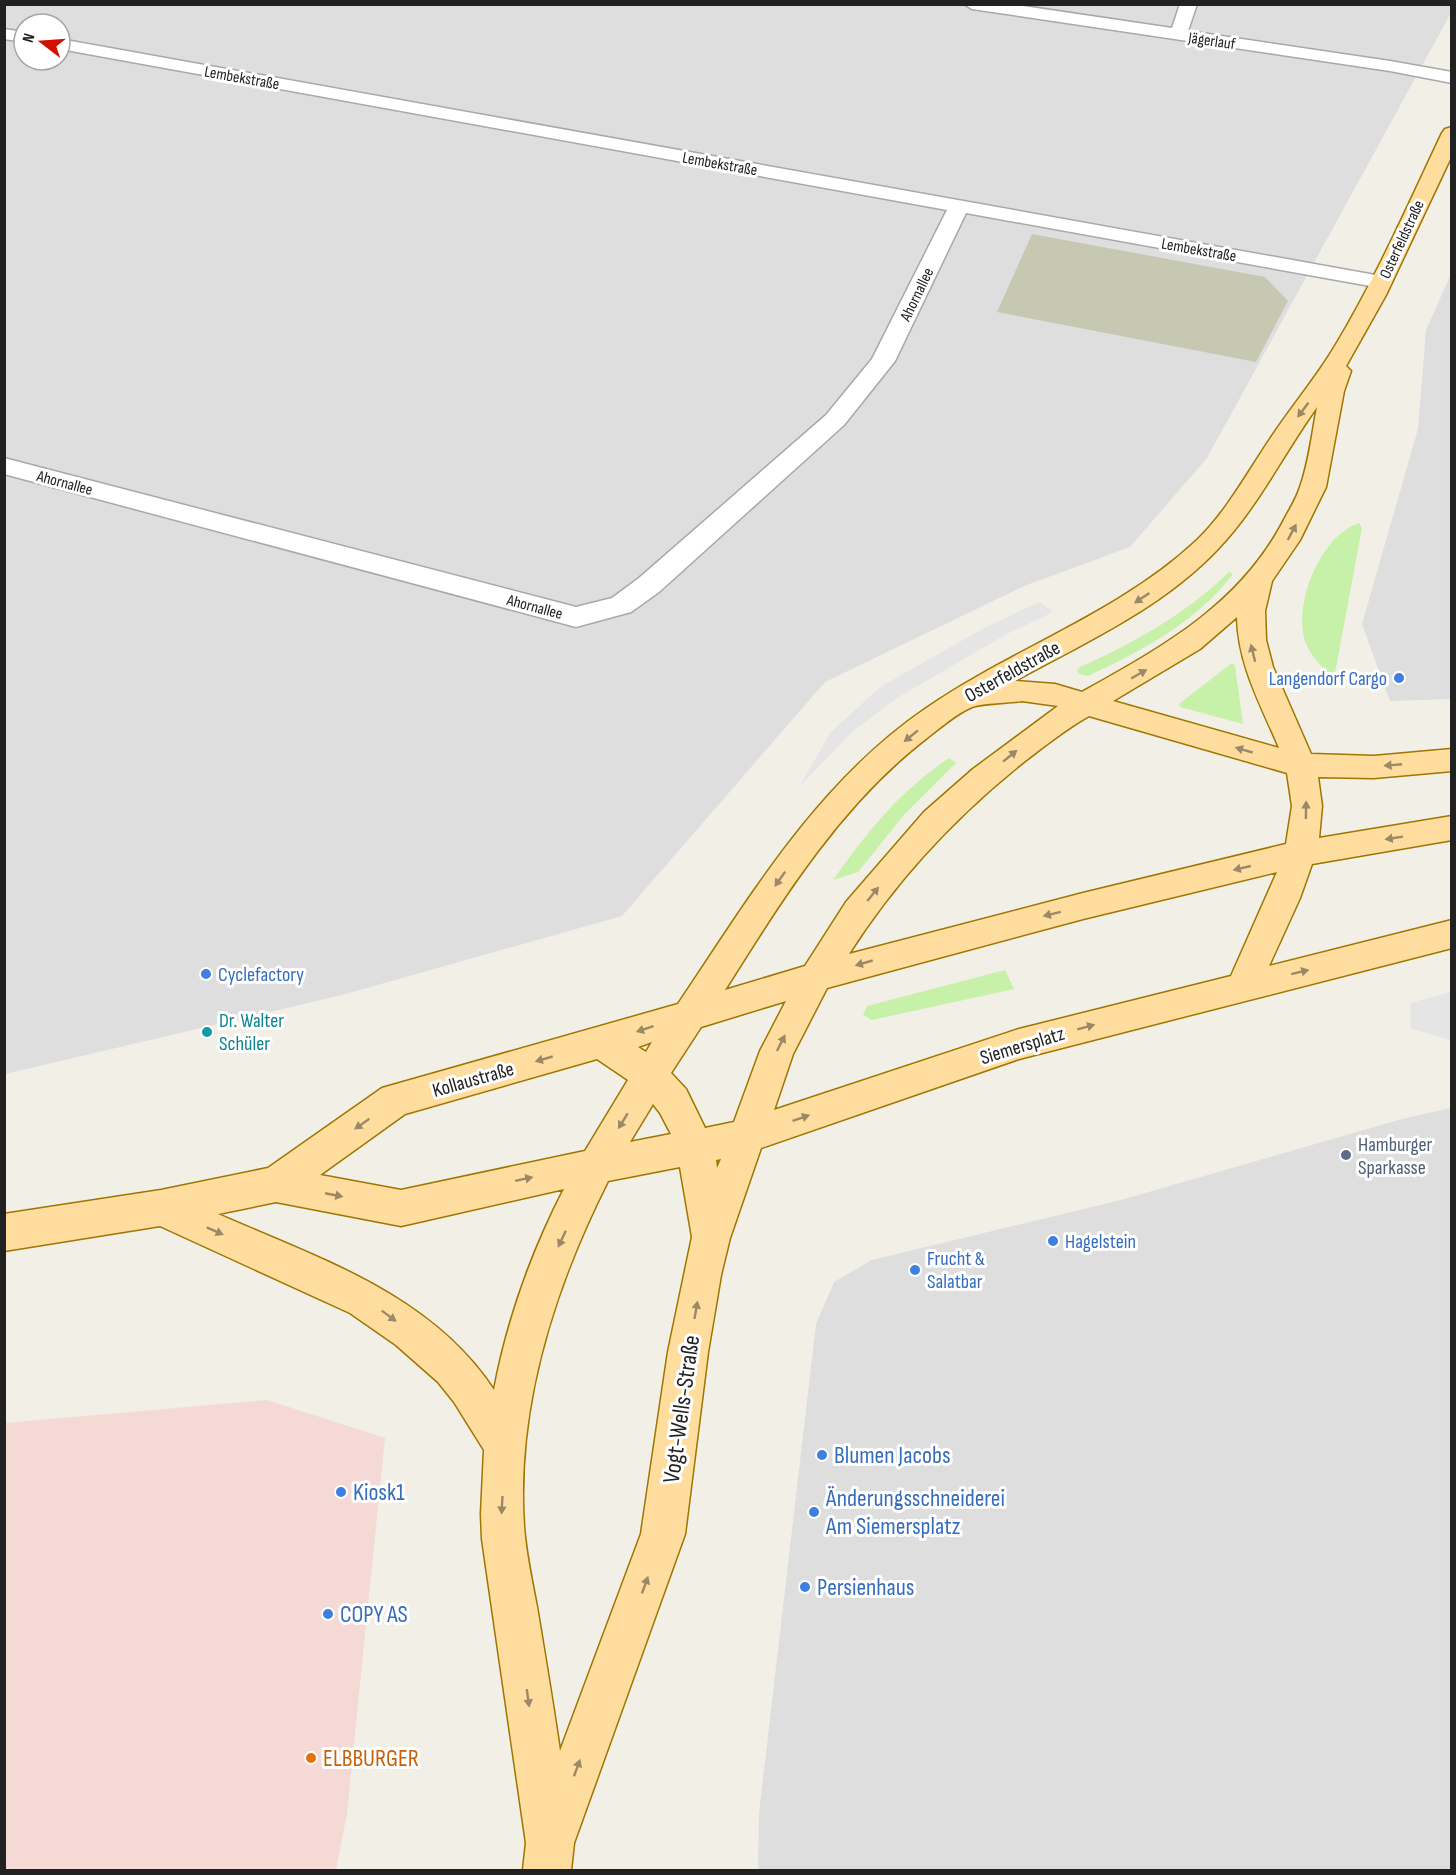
<svg xmlns="http://www.w3.org/2000/svg" width="1456" height="1875" font-family="'Sofia Sans Condensed',sans-serif">
	<style>
		.residential { fill: #dfdede; fill-rule: evenodd }
		.commercial { fill: #f4d9d5 }
		.construction { fill: #c6c8b1 }
		.grass { fill: #c7f0a9 }
		.parking { fill: #e5e5e5 }
		.lines { fill: none; stroke-linecap: round; stroke-linejoin: round }
		.minor-casing { stroke: #a8a8a8; stroke-width: 3 }
		.major-casing { stroke: #9e7600; stroke-width: 3 }
		.minor { fill: #fff; fill-rule: evenodd }
		.major { fill: #ffdd9f; fill-rule: evenodd }
		.oneway { fill: #9b8866 }
		.shop-dot { fill: #3f7fe0; stroke: #fff; stroke-width: 2 }
		.culture-dot { fill: #0f9aa8; stroke: #fff; stroke-width: 2 }
		.service-dot { fill: #5c6f8a; stroke: #fff; stroke-width: 2 }
		.food-dot { fill: #e8710a; stroke: #fff; stroke-width: 2 }
		.labels { text-anchor: middle; stroke-width: 6; stroke-linejoin: round; paint-order: stroke }
		.far-street-label { font-size: 16px; fill: #212121; stroke: #fff }
		.street-label { font-size: 20px; fill: #212121; stroke: #fff }
		.shop-label { font-size: 20px; fill: #366cbe; stroke: #fff; text-anchor: start }
		.culture-label { font-size: 20px; fill: #0d838f; stroke: #fff; text-anchor: start }
		.service-label { font-size: 20px; fill: #4e5e75; stroke: #fff; text-anchor: start }
		.near-street-label { font-size: 24px; fill: #212121; stroke: #fff }
		.near-shop-label { font-size: 24px; fill: #366cbe; stroke: #fff; text-anchor: start }
		.near-food-label { font-size: 24px; fill: #c56008; stroke: #fff; text-anchor: start }
	</style>
	<rect width="100%" height="100%" fill="#f2efe7"/>
	<!-- residential -->
	<g class="residential">
		<path d="M1451 4 1452 11 1207 458 1130 547 1024 586 825 682 622 916 342 995 5 1074 4 5ZM24 24H60V60H24Z"/>
		<polygon points="1451,274 1451,699 1390,701 1362,624 1418,429 1426,330"/>
		<polygon points="1451,1108 1451,1870 758,1870 759,1813 816,1324 834,1282 872,1260 1121,1200 1402,1119"/>
	</g>
	<!-- commercial -->
	<polygon class="commercial" points="267,1400 385,1438 347,1813 336,1870 5,1870 5,1423"/>
	<!-- construction -->
	<polygon class="construction" points="1032,234 1265,277 1288,301 1256,362 997,312"/>
	<!-- grass -->
	<g class="grass">
		<path d="M1359 523 1362 528 1335 673 1330 674C1320 665 1310 655 1305 641 1293 604 1320 536 1359 523Z"/>
		<path d="M1229 572 1233 574C1195 623 1143 650 1088 676L1079 674 1077 670 1080 667C1134 643 1186 614 1229 572Z"/>
		<polygon points="1232,663 1235,666 1243,724 1180,707 1179,704"/>
		<path d="M949 758 956 763 903 816 858 872 833 880C867 832 900 791 949 758Z"/>
		<polygon points="1005,970 1014,989 872,1020 863,1015 867,1006"/>
	</g>
	<!-- parking -->
	<g class="parking">
		<polygon points="1040,602 1053,612 1005,635 894,700 853,731 800,786 830,733 880,687 986,627"/>
		<polygon points="1451,992 1451,1040 1411,1029 1410,1003"/>
	</g>
	<g class="lines">
		<!-- minor casing -->
		<g class="minor-casing">
			<g id="minor">
				<polygon points="964,4 1010,4 1172,28 1180,4 1197,4 1188,31 1390,61 1452,72 1452,83 1390,71 972,9"/>
				<polygon points="4,29 24,32 24,42 4,39"/>
				<polygon points="60,39 1381,276 1389,277 1392,282 1389,287 1381,288 966,213 895,361 844,425 659,592 631,612 576,627 4,474 4,458 576,607 612,598 639,578 826,415 872,359 947,210 60,49"/>
			</g>
		</g>
		<!-- major casing -->
		<g class="major-casing">
			<path id="major" d="M1452 127V155L1386 295 1346 366 1351 371 1344 391 1326 487 1300 540 1272 581 1265 611 1266 640 1273 667 1311 754 1374 756 1452 749V771L1374 778 1318 777 1322 806 1319 838 1452 816V840L1312 864 1300 898 1269 966 1452 920V948L1019 1059 761 1148 730 1238 721 1275 708 1352 685 1534 574 1843 571 1870H523L526 1843 482 1539 481 1514 484 1450 454 1402 438 1382 396 1345 350 1313 160 1226 4 1251V1214L161 1190 268 1168 382 1088 678 1004C750 897 816 784 925 709 1013 648 1118 614 1197 540 1227 511 1247 473 1270 439 1291 407 1316 378 1335 346 1376 278 1408 205 1442 133L1445 129ZM1317 407C1312 433 1309 462 1300 487 1297 497 1291 507 1286 516 1242 604 1164 646 1082 692L1055 684 1015 681C1089 640 1170 605 1227 539 1262 499 1286 450 1317 407ZM1237 617C1238 665 1261 705 1279 748L1113 701 1200 649ZM1022 701 1058 706 973 769 924 812 846 902 805 966 725 990C783 898 840 805 927 738 940 728 957 713 972 707 983 703 1009 703 1022 701ZM1089 716 1287 773 1292 806 1286 844 1083 893 849 954C896 880 956 816 1025 761 1046 745 1066 729 1089 716ZM1277 872 1231 976 1019 1029 774 1110 793 1054 827 988 1083 919ZM786 1001 760 1051 734 1122 705 1128 686 1089 671 1073 701 1027ZM652 1042 646 1052 638 1047ZM597 1059 628 1080 585 1151 401 1190 320 1175 405 1114ZM653 1104 660 1113 671 1134 630 1142ZM721 1159 717 1168 716 1160ZM680 1167 692 1237 668 1352 641 1534 560 1751C553 1703 545 1655 537 1607 532 1580 526 1554 524 1526 516 1407 555 1286 608 1181ZM564 1189C532 1251 507 1321 494 1390 431 1294 318 1258 218 1214L276 1202 401 1226Z"/>
		</g>
		<!-- minor -->
		<use href="#minor" class="minor"/>
		<!-- major -->
		<use href="#major" class="major"/>
	</g>
	<!-- one-way arrows -->
	<defs><path id="oneway-solid" d="M-6-.8H1V-3.2L6.5 0L1 3.2V.8H-6Z" transform="scale(1.5)"/></defs>
	<g class="oneway">
		<use href="#oneway-solid" transform="translate(1303 410) rotate(127)"/>
		<use href="#oneway-solid" transform="translate(1292 532) rotate(-62)"/>
		<use href="#oneway-solid" transform="translate(1142 598) rotate(146)"/>
		<use href="#oneway-solid" transform="translate(1253 653) rotate(-104)"/>
		<use href="#oneway-solid" transform="translate(1139 674) rotate(-30)"/>
		<use href="#oneway-solid" transform="translate(911 736) rotate(141)"/>
		<use href="#oneway-solid" transform="translate(1244 750) rotate(-164)"/>
		<use href="#oneway-solid" transform="translate(1010 756) rotate(-39)"/>
		<use href="#oneway-solid" transform="translate(1393 765) rotate(175)"/>
		<use href="#oneway-solid" transform="translate(1306 810) rotate(-89)"/>
		<use href="#oneway-solid" transform="translate(1394 838) rotate(171)"/>
		<use href="#oneway-solid" transform="translate(1242 868) rotate(167)"/>
		<use href="#oneway-solid" transform="translate(780 879) rotate(125)"/>
		<use href="#oneway-solid" transform="translate(873 894) rotate(-51)"/>
		<use href="#oneway-solid" transform="translate(1052 914) rotate(166)"/>
		<use href="#oneway-solid" transform="translate(864 963) rotate(164)"/>
		<use href="#oneway-solid" transform="translate(1300 972) rotate(-14)"/>
		<use href="#oneway-solid" transform="translate(1086 1027) rotate(-15)"/>
		<use href="#oneway-solid" transform="translate(645 1029) rotate(162)"/>
		<use href="#oneway-solid" transform="translate(781 1043) rotate(-63)"/>
		<use href="#oneway-solid" transform="translate(544 1059) rotate(164)"/>
		<use href="#oneway-solid" transform="translate(801 1118) rotate(-19)"/>
		<use href="#oneway-solid" transform="translate(623 1121) rotate(121)"/>
		<use href="#oneway-solid" transform="translate(362 1124) rotate(145)"/>
		<use href="#oneway-solid" transform="translate(524 1179) rotate(-12)"/>
		<use href="#oneway-solid" transform="translate(334 1195) rotate(11)"/>
		<use href="#oneway-solid" transform="translate(215 1231) rotate(24)"/>
		<use href="#oneway-solid" transform="translate(562 1239) rotate(115)"/>
		<use href="#oneway-solid" transform="translate(696 1310) rotate(-80)"/>
		<use href="#oneway-solid" transform="translate(389 1316) rotate(37)"/>
		<use href="#oneway-solid" transform="translate(502 1505) rotate(93)"/>
		<use href="#oneway-solid" transform="translate(645 1585) rotate(-70)"/>
		<use href="#oneway-solid" transform="translate(528 1698) rotate(82)"/>
		<use href="#oneway-solid" transform="translate(577 1768) rotate(-70)"/>
	</g>
	<!-- markers -->
	<g class="shop-dot">
		<circle cx="1399" cy="678" r="6"/>
		<circle cx="206" cy="974" r="6"/>
		<circle cx="1053" cy="1241" r="6"/>
		<circle cx="915" cy="1270" r="6"/>
		<circle cx="822" cy="1455" r="6"/>
		<circle cx="341" cy="1492" r="6"/>
		<circle cx="814" cy="1512" r="6"/>
		<circle cx="805" cy="1587" r="6"/>
		<circle cx="328" cy="1614" r="6"/>
	</g>
	<circle class="culture-dot" cx="207" cy="1032" r="6"/>
	<circle class="service-dot" cx="1346" cy="1155" r="6"/>
	<circle class="food-dot" cx="311" cy="1758" r="6"/>
	<g class="labels">
		<!-- far-street labels -->
		<g class="far-street-label">
			<text transform="translate(1212 40) rotate(8)" y="6">Jägerlauf</text>
			<text transform="translate(242 77) rotate(10)" y="6">Lembekstraße</text>
			<text transform="translate(720 163) rotate(10)" y="6">Lembekstraße</text>
			<text transform="translate(1401 239) rotate(-65)" y="6">Osterfeldstraße</text>
			<text transform="translate(1199 249) rotate(10)" y="6">Lembekstraße</text>
			<text transform="translate(916 294) rotate(-64)" y="6">Ahornallee</text>
			<text transform="translate(65 482) rotate(15)" y="6">Ahornallee</text>
			<text transform="translate(535 606) rotate(15)" y="6">Ahornallee</text>
		</g>
		<!-- street labels -->
		<g class="street-label">
			<text transform="translate(1012 671) rotate(-29)" y="7">Osterfeldstraße</text>
			<text transform="translate(1022 1045) rotate(-17)" y="7">Siemersplatz</text>
			<text transform="translate(473 1079) rotate(-16)" y="7">Kollaustraße</text>
		</g>
		<!-- shop labels -->
		<g class="shop-label">
			<text x="1387" y="685" text-anchor="end">Langendorf Cargo</text>
			<text x="218" y="981">Cyclefactory</text>
			<text x="1065" y="1248">Hagelstein</text>
			<text x="927" y="1265">Frucht &amp;<tspan x="927" dy="23">Salatbar</tspan></text>
		</g>
		<!-- culture labels -->
		<g class="culture-label">
			<text x="219" y="1027">Dr. Walter<tspan x="219" dy="23">Schüler</tspan></text>
		</g>
		<!-- service labels -->
		<g class="service-label">
			<text x="1358" y="1151">Hamburger<tspan x="1358" dy="23">Sparkasse</tspan></text>
		</g>
		<!-- near-street labels -->
		<g class="near-street-label">
			<text transform="translate(681 1409) rotate(-82)" y="8">Vogt-Wells-Straße</text>
		</g>
		<!-- near-shop labels -->
		<g class="near-shop-label">
			<text x="834" y="1463">Blumen Jacobs</text>
			<text x="353" y="1500">Kiosk1</text>
			<text x="826" y="1506">Änderungsschneiderei<tspan x="826" dy="28">Am Siemersplatz</tspan></text>
			<text x="817" y="1595">Persienhaus</text>
			<text x="340" y="1622">COPY AS</text>
		</g>
		<!-- near-food labels -->
		<g class="near-food-label">
			<text x="323" y="1766">ELBBURGER</text>
		</g>
	</g>
	<!-- border -->
	<rect width="1456" height="1875" fill="none" stroke="#212121" stroke-width="12"/>
	<!-- north arrow -->
	<g transform="translate(42 42) rotate(287)"><circle r="28" fill="#ffffff" stroke="#a6a6a6" stroke-width="1.5"/>
	<path d="M0-4.5L10 22L0 15L-10 22Z" fill="#d21000"/>
	<text y="-9" font-size="16" font-weight="bold" text-anchor="middle" fill="#212121">N</text>
	</g>
</svg>
